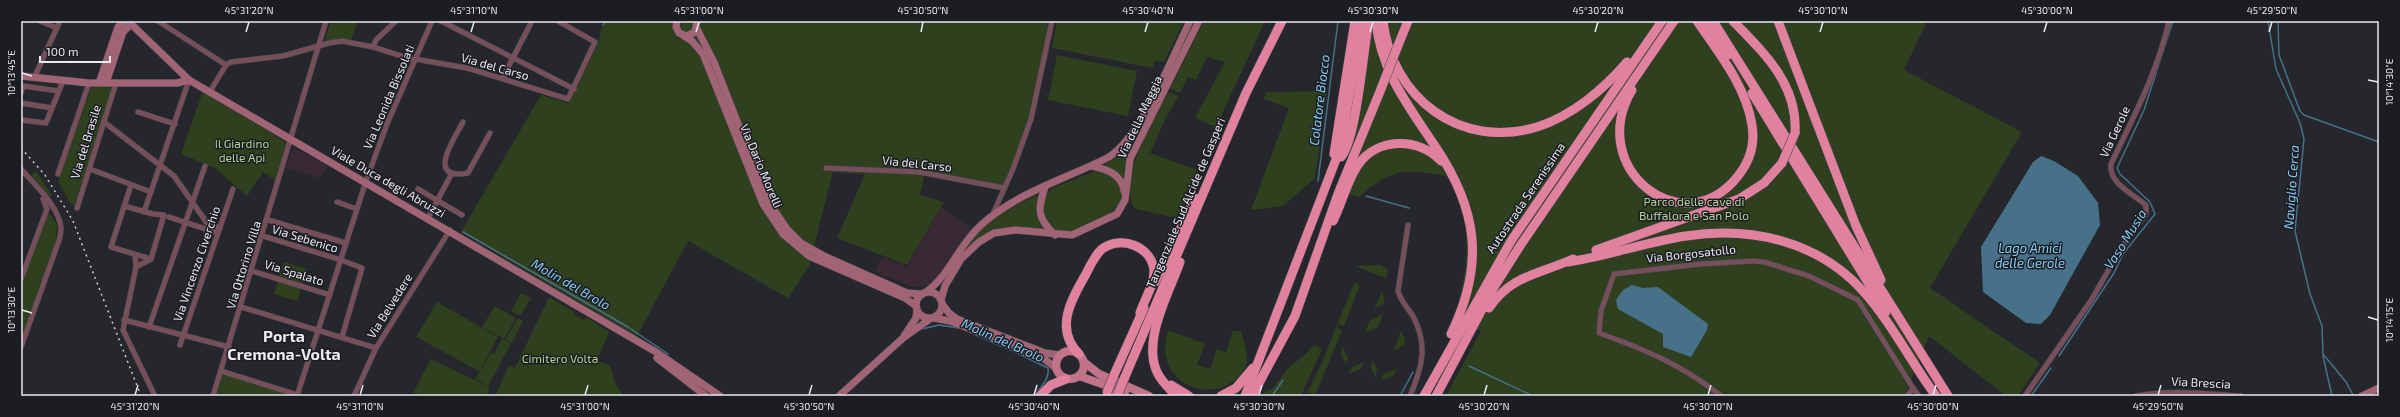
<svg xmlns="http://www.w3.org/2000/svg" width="2400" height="417" font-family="'Exo 2',sans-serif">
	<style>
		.commercial { fill: #392934 }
		.green { fill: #2f401e }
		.water { fill: #467188 }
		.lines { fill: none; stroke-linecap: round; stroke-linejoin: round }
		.stream { stroke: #467188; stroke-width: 1.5 }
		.street-casing { stroke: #404248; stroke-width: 6 }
		.secondary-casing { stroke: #404248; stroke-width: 8 }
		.primary-casing { stroke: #404248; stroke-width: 9 }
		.highway-casing { stroke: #404248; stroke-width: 10 }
		.street { stroke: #754f59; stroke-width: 5 }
		.secondary { stroke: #a06474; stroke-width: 7 }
		.primary { stroke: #c2738a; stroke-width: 8 }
		.highway { stroke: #e0829d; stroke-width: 9 }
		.rail { stroke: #cecfd4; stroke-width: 1.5; stroke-dasharray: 2 4; stroke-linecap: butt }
		.highway-bridge-casing { stroke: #404248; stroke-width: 10; stroke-linecap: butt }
		.highway-bridge { stroke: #e0829d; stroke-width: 9 }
		.ticks { fill: none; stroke: #e9eaef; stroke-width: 1.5 }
		.labels { text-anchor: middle; stroke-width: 3; stroke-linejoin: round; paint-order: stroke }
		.street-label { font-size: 12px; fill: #e9eaef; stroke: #1c1d23 }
		.park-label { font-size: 12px; fill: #b2d294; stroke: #1c1d23 }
		.water-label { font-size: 13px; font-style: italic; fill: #85ccf3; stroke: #1c1d23 }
		.district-label { font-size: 16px; font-weight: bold; fill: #e9eaef; stroke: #1c1d23 }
		.neatline { fill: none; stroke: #e9eaef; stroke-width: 1.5 }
		.ticks-label { font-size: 10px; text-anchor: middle; fill: #e9eaef }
	</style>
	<rect width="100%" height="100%" fill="#25272d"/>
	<!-- commercial -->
	<g class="commercial">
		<polygon points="295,149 328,165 320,178 286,168 291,152"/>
		<polygon points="941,207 971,228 935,280 927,286 913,287 875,272 882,257 907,267"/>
	</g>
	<!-- green -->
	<g class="green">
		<polygon points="331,21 358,21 351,40 339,38 327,41 325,39"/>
		<polygon points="604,21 1050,21 1034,103 1025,133 1003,189 925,172 920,195 944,202 907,265 837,238 865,174 833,172 809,266 788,298 688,241 637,336 461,232 541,95 568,103 571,100 598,42"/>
		<polygon points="1057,21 1184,21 1164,62 1154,61 1153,68 1052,48"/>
		<polygon points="1204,21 1265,21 1216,127 1195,118 1225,62 1207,57 1196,80 1188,77 1180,93 1170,89"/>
		<path d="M1356 21H1927L1904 70 2022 132 1930 288 2040 363 2018 396H2006L1929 336 1904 396H1446L1481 331 1455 317C1468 270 1475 219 1447 176 1404 169 1393 167 1359 197L1348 194Z"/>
		<polygon points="1057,55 1137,71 1128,116 1048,100"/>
		<polygon points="92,86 114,88 74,205 70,203 58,181"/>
		<polygon points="203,91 284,141 285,146 275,180 263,172 247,196 215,168 181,154"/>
		<polygon points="1327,91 1315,178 1283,206 1251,210 1289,108 1264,99 1266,92"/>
		<path d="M1168 92 1179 96 1166 117 1150 153 1197 170 1177 218 1136 209C1115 187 1154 114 1168 92Z"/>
		<polygon points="1131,142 1133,144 1126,162 1123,179 1103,166 1119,155"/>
		<path d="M1098 170 1115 176C1118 183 1124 191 1122 199 1118 214 1074 236 1059 232 1039 226 1040 201 1052 188Z"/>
		<polygon points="36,171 52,195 48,198 31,175"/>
		<path d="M1041 194 1039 200 1047 230C1011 227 994 224 966 250 980 222 1014 205 1041 194Z"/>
		<polygon points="50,214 57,225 56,240 21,341 21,287 45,216"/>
		<polygon points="284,262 307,269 297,301 274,294"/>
		<polygon points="1381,265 1388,270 1386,278 1355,266"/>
		<polygon points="1354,283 1358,283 1359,287 1344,326 1339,324 1337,328 1342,330 1315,396 1309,392 1305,396 1321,365"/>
		<polygon points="1382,291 1385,303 1374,309"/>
		<polygon points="521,293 531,298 520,316 511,311"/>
		<polygon points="549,297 574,312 573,314 584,320 586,317 609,332 597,360 610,366 615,383 624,396 494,396 493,393 496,394 509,365 515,368"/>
		<polygon points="437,302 498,337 479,371 416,337"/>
		<polygon points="495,306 516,318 504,339 482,327"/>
		<polygon points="1383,314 1378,327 1365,333 1370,320"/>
		<polygon points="518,318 523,321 512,343 505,340"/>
		<path d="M1168 330 1205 344 1197 365 1210 369 1217 349 1226 352 1233 331H1241C1243 340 1247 349 1247 358 1248 363 1245 368 1242 372 1222 401 1174 393 1166 357 1164 348 1166 339 1168 330Z"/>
		<polygon points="1401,331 1405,339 1405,344 1394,351"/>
		<polygon points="502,339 511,344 488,386 475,379 491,352 494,354"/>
		<polygon points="1314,345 1322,349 1301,396 1259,396 1274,387 1289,367 1306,354"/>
		<polygon points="1342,346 1348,358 1346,365 1341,354"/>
		<polygon points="431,359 485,385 490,388 486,396 422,396 413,393"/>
		<polygon points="1372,359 1377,369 1376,378 1371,367"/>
		<polygon points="1365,362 1361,369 1349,374 1352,367"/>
		<polygon points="1397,369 1394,375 1381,381 1384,374"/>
		<polygon points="223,374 294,396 216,396"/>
	</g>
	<!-- water -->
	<g class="water">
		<polygon points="2041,156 2054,161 2078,176 2098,203 2100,225 2050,315 2041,324 2026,323 1983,292 1981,247 2033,162"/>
		<polygon points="1632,285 1643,288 1658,287 1708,324 1707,330 1691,357 1663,347 1663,334 1618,309 1616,300 1623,290"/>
	</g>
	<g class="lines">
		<!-- stream -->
		<g class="stream">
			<polyline points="2268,21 2276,69 2300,123 2304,139 2295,231 2310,294 2322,326 2323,354 2346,382 2353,395"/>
			<polyline points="2278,21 2279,55 2300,111 2304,115 2379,142"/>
			<polyline points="603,25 605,21"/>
			<polyline points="1318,181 1338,21"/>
			<polyline points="1366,196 1409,208"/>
			<polyline points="463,232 628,327 668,354"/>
			<polyline points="922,329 939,325 959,328"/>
			<path d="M974 334 1013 351 1048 368C1050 379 1040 388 1034 396"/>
			<polyline points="2059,356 2114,273 2123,254 2155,214 2150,202 2120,174 2117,168 2144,110 2173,21"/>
			<polyline points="2323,356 2332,396"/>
			<polyline points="1469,366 1533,396"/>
			<polyline points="1272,396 1283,380"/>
			<polyline points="1400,396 1413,372"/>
			<polyline points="2031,396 2051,368"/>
		</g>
		<!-- street casing -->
		<g class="street-casing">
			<g id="street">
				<polyline points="40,21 57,28"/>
				<polyline points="158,21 226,65"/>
				<polyline points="441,21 574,89"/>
				<polyline points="373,47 376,40 396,21"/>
				<polyline points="415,59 467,68 568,99 595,42 558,21"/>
				<polyline points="34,78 60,21"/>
				<polyline points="502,79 532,21"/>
				<polyline points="21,93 23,86 59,91"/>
				<polyline points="209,93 226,65 231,62 283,56 329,43 342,41 373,47 414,60"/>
				<polyline points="21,103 52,108"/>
				<polyline points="138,112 175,124"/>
				<polyline points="21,120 46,123 63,81"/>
				<polyline points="104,122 174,176 207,223 220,228"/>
				<path d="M463 122C454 139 425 181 468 173L490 133"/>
				<polyline points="826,168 919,172 1004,188"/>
				<path d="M21 169C34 184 59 206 61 228 61 234 59 241 57 246L21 347"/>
				<polyline points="90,169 151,192"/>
				<polyline points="58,174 89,83"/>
				<polyline points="131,185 111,247 151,259"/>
				<polyline points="418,189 462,215"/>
				<polyline points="337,202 357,209"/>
				<polyline points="124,206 153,214 164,215 151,259 136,267"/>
				<polyline points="77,208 116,83"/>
				<polyline points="144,212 189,80"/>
				<polyline points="992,216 1013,169 1031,119 1052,21"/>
				<polyline points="169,217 218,233"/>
				<polyline points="428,218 452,173"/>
				<polyline points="268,220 346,243"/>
				<path d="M1408 225 1398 291C1401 302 1409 309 1414 318 1428 346 1422 368 1410 396"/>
				<polyline points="263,236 341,260 362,268 342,337"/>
				<polyline points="135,255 136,267 123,330 155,396"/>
				<polyline points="252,271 330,295"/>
				<polyline points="21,279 47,209 43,199"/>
				<polyline points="241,307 376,348"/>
				<polyline points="124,320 229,347"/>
				<polyline points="149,327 205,166"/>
				<polyline points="180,345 233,189"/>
				<polyline points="221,371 298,395"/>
				<path d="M1720 395C1682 365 1644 349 1599 333L1601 311 1614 274 1701 264 1753 261 1764 262 1809 276 1858 300 1913 388"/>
				<polyline points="213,396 326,21"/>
				<polyline points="297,396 366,181 387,124 432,21"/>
				<polyline points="354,396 376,348 450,230"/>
				<polyline points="1907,396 1913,388 1919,396"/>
				<path d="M2025 396 2092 299 2121 248 2146 214V205C2133 194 2108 183 2111 164 2133 118 2158 71 2169 21"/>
				<path d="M2136 396C2171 389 2206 394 2241 396"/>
			</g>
		</g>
		<!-- secondary casing -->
		<g class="secondary-casing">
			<g id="secondary">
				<polyline points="128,21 189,80 656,352 720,396"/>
				<polyline points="677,21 676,27 679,33 687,36 695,32 697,21"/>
				<polyline points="697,29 714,62 768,201 787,229 801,243 824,256 907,293 922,294"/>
				<polyline points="684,36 692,41 703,54 763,204 783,234 809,256 905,298 916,306"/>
				<polyline points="21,76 89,83 177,83 189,80"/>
				<polyline points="99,83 118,27 124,21"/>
				<polyline points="106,83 123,32 131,24"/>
				<path d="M1092 166C1106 169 1122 174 1124 191"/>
				<path d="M1045 187C1038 209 1036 217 1055 235"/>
				<circle cx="929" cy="305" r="13"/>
				<path d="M926 292C950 275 958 246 980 226 1015 193 1066 179 1109 157 1142 136 1172 57 1190 21"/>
				<polyline points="941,300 945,286 961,259 979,242 994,233 1015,230 1072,235 1117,214 1125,200 1130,159 1199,21"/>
				<polyline points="942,304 949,313 957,319 1045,353 1060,355"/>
				<polyline points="934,318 950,321 1043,358 1056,368"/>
				<polyline points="904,336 916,318 917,309"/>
				<polyline points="657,358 706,396"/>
				<polyline points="839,396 903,338 930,319"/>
				<polyline points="2362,396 2379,388"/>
			</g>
		</g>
		<!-- primary casing -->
		<g class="primary-casing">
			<g id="primary">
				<circle cx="1070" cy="365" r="14"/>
				<polyline points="1084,362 1099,374 1149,396"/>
				<polyline points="1079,376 1125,392"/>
			</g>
		</g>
		<!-- highway casing -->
		<g class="highway-casing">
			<g id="highway">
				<path d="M1376 21C1380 70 1409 107 1435 146 1478 210 1485 264 1451 334"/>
				<path d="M1383 21C1392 98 1460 150 1537 127 1572 116 1604 89 1627 62"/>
				<polyline points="1705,21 1728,55"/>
				<polyline points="1713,21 1948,396"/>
				<path d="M1733 21C1764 53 1798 84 1795 133"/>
				<polyline points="1778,21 1856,226 1881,280"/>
				<polyline points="1397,48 1408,21"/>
				<path d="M1632 90C1585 169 1684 245 1738 176 1750 161 1755 143 1752 125 1746 86 1718 52 1697 21"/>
				<polyline points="1752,93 1886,312"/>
				<polyline points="1334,154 1355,21"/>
				<path d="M1341 157C1357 138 1363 50 1369 21"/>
				<path d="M1333 221C1342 203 1347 181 1358 165 1377 137 1419 137 1441 161"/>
				<polyline points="1596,250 1739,199 1764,183 1782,163"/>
				<path d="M1568 262C1608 256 1646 242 1686 236 1751 226 1818 241 1863 291 1891 322 1911 362 1936 396"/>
				<polyline points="1155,282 1195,198"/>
				<path d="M1489 308C1511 275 1540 274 1573 259"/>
				<path d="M1079 354C1054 329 1071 300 1086 274 1090 266 1095 255 1102 249 1121 235 1151 246 1154 270 1155 284 1144 300 1140 313"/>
				<polyline points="1114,375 1144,308"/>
				<polyline points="1124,379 1246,93 1282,21"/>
				<polyline points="1171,385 1189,396"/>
				<polyline points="1040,396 1051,385 1066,379"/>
				<polyline points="1111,396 1112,395"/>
				<path d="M1176 396C1170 389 1162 382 1158 374 1141 342 1169 293 1180 262"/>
				<polyline points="1221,396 1236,388 1253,368"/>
				<polyline points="1245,396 1340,149 1362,21"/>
				<polyline points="1252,396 1295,316 1338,194 1381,89"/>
				<polyline points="1424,396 1511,241 1662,21"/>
				<polyline points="1436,396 1494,287 1520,246 1674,21"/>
			</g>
		</g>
		<!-- street -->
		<use href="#street" class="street"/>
		<!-- secondary -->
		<use href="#secondary" class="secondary"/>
		<!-- primary -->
		<use href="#primary" class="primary"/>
		<!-- highway -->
		<use href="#highway" class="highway"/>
		<!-- rail -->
		<polyline class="rail" points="21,148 45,175 73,221 141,396"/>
		<!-- highway-bridge casing -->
		<g class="highway-bridge-casing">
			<g id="highway-bridge">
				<polyline points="1381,89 1397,48"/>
				<polyline points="1782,163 1795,133"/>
				<polyline points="1107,392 1114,375"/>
				<polyline points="1117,396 1124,379"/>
			</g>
		</g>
		<!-- highway-bridge -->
		<use href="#highway-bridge" class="highway-bridge"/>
	</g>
	<!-- ticks -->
	<path class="ticks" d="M246 32 249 22M471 32 474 22M696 32 699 22M921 32 923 22M1145 32 1148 22M1370 32 1373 22M1595 32 1598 22M1820 32 1823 22M2044 32 2047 22M2269 32 2272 22M22 73 32 76M2368 80 2378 82M22 310 32 313M2368 317 2378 320M135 395 138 385M360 395 363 385M585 395 588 385M809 395 812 385M1034 395 1037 385M1259 395 1262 385M1484 395 1487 385M1708 395 1711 385M1933 395 1936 385M2158 395 2161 385"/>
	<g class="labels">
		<!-- street labels -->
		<g class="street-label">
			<text transform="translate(495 67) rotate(16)" y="4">Via del Carso</text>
			<text transform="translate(389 97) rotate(-67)" y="4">Via Leonida Bissolati</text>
			<text transform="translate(1140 117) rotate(-65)" y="4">Via della Maggia</text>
			<text transform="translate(2115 132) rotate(-65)" y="4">Via Gerole</text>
			<text transform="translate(86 142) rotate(-73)" y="4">Via del Brasile</text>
			<text transform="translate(917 164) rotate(6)" y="4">Via del Carso</text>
			<text transform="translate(761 166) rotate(67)" y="4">Via Dario Morelli</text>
			<text transform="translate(388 182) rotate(30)" y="4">Viale Duca degli Abruzzi</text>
			<text transform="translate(1526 198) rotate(-56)" y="4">Autostrada Serenissima</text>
			<text transform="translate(1186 203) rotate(-67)" y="4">Tangenziale Sud Alcide de Gasperi</text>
			<text transform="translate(305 239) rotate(17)" y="4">Via Sebenico</text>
			<text transform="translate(1691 254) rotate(-6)" y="4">Via Borgosatollo</text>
			<text transform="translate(197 264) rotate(-71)" y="4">Via Vincenzo Civerchio</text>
			<text transform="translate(244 265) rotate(-73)" y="4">Via Ottorino Villa</text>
			<text transform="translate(294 273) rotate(17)" y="4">Via Spalato</text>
			<text transform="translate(390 306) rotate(-58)" y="4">Via Belvedere</text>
			<text transform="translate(2201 383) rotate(3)" y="4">Via Brescia</text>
		</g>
		<!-- park labels -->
		<g class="park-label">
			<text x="242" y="148">Il Giardino<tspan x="242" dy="14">delle Api</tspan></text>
			<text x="1694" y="206">Parco delle cave di<tspan x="1694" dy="14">Buffalora e San Polo</tspan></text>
			<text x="560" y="363">Cimitero Volta</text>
		</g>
		<!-- water labels -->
		<g class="water-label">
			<text transform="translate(1319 100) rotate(-83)" y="5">Colatore Biocco</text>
			<text transform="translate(2291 187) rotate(-86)" y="5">Naviglio Cerca</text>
			<text transform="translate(2125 239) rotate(-58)" y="5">Vaso Musia</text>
			<text x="2030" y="253">Lago Amici<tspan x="2030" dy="15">delle Gerole</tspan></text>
			<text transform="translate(571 284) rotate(30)" y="5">Molin del Brolo</text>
			<text transform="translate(1003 340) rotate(24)" y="5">Molin del Brolo</text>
		</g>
		<!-- district labels -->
		<g class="district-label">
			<text x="284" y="342">Porta<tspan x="284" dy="18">Cremona-Volta</tspan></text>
		</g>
	</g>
	<!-- border -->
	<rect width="2400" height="417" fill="none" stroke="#1c1d23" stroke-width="44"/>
	<!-- scale -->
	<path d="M40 56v6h70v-6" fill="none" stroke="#e9eaef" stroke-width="2"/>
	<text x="46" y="56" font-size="12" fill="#e9eaef" stroke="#1c1d23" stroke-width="3" paint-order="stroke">100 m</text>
	<rect x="22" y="22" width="2356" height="373" class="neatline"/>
	<g class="ticks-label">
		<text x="249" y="14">45°31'20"N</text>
		<text x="474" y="14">45°31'10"N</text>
		<text x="699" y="14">45°31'00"N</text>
		<text x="923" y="14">45°30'50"N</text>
		<text x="1148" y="14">45°30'40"N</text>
		<text x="1373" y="14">45°30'30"N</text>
		<text x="1598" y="14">45°30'20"N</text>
		<text x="1823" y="14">45°30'10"N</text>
		<text x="2047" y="14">45°30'00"N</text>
		<text x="2272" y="14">45°29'50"N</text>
		<text transform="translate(11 73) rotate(-90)" y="4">10°13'45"E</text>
		<text transform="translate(2389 82) rotate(-90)" y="4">10°14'30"E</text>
		<text transform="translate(11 310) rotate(-90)" y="4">10°13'30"E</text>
		<text transform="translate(2389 320) rotate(-90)" y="4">10°14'15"E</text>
		<text x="135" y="410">45°31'20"N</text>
		<text x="360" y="410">45°31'10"N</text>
		<text x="585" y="410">45°31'00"N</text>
		<text x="809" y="410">45°30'50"N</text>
		<text x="1034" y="410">45°30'40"N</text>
		<text x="1259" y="410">45°30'30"N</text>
		<text x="1484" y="410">45°30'20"N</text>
		<text x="1708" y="410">45°30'10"N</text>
		<text x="1933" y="410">45°30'00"N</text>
		<text x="2158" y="410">45°29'50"N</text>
	</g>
</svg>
